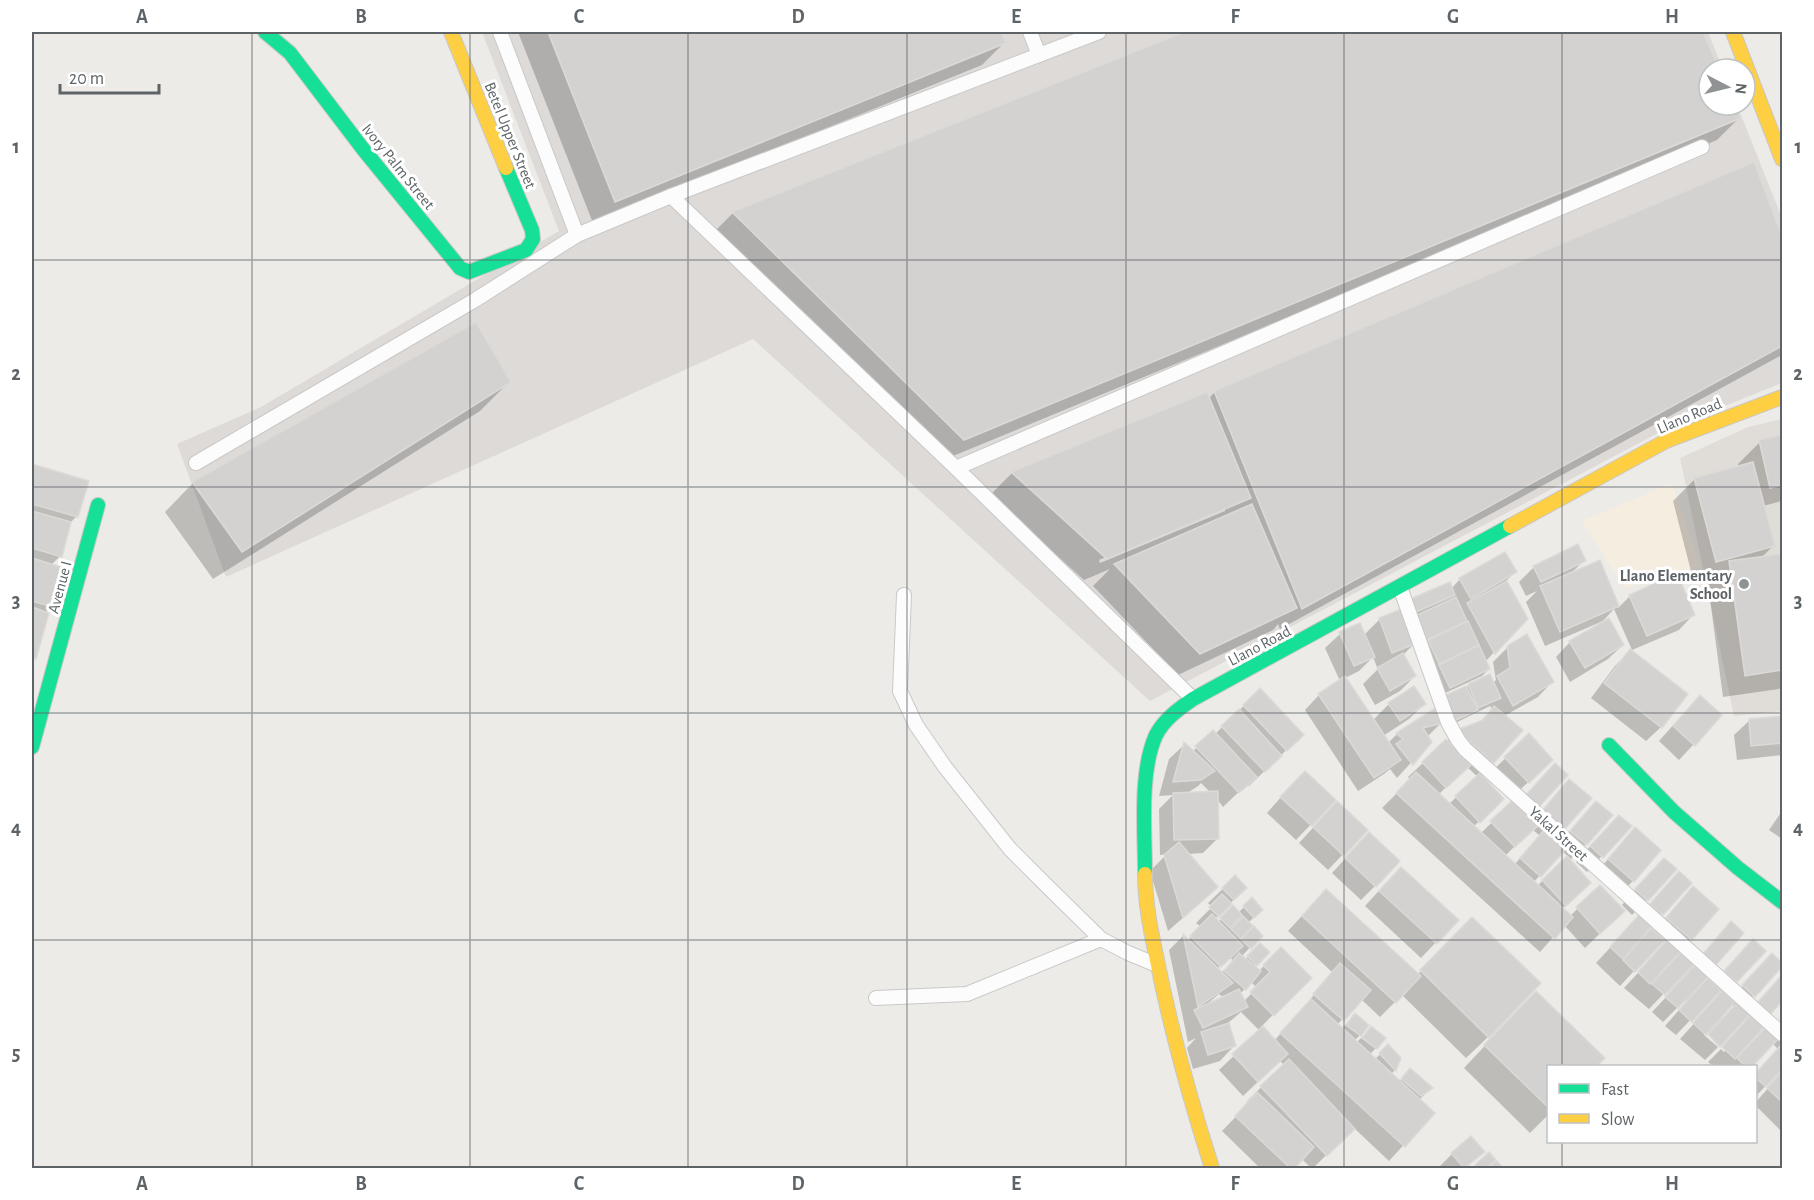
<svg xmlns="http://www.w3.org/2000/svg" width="1814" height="1200" font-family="'Alegreya Sans',sans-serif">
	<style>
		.commercial { fill: #f6ede1 }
		.industrial { fill: #dddad8 }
		.education { fill: #e0ddd8 }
		.shadow { fill: #0003; fill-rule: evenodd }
		.building { fill: #d4d2d1; stroke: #dcdad7; stroke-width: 1.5 }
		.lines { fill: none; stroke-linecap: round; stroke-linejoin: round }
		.lane-casing { stroke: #c9c9c8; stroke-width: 16 }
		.fast-casing { stroke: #c7c8c7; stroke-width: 16 }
		.slow-casing { stroke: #c7c8c7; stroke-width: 16 }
		.lane { stroke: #fcfcfc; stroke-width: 14 }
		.fast { stroke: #16e098; stroke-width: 14 }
		.slow { stroke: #ffcf43; stroke-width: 14 }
		.grid { fill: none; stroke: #5d6366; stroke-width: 1.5; stroke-opacity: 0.55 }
		.poi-dot { fill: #8f9394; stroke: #fff; stroke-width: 2 }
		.labels { text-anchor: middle; stroke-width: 6; stroke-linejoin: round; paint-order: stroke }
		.street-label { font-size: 16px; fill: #5d6366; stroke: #fff }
		.poi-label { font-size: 16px; font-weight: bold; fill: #5d6366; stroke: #fff; text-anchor: end }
		.neatline { fill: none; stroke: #5d6366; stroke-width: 2 }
		.grid-label { font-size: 20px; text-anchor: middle; font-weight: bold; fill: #5d6366 }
	</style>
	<rect width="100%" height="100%" fill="#edebe8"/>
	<!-- commercial -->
	<polygon class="commercial" points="1672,483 1701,566 1624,588 1582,521"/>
	<!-- industrial -->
	<polygon class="industrial" points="482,32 1708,32 1723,69 1709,69 1709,105 1737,105 1782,218 1782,383 1660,432 1150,701 753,339 226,577 177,444 261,407 559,231"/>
	<!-- education -->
	<polygon class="education" points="1782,419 1782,711 1734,716 1680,458 1748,427"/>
	<!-- shadow -->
	<g class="shadow">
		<polygon points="518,32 1000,32 1004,43 982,65 593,223"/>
		<polygon points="1188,32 1701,32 1718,69 1709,69 1709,105 1733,105 1739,118 1717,140 941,461 711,235 733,213"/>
		<path d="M1753 164 1782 240V355L1280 629 1278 624 1273 630 1178 675 1093 586 1110 569 1084 580 990 495 1012 473 1207 394 1209 398 1215 392ZM1225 507V511L1100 563 1099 560Z"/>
		<polygon points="509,382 480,411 213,579 165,512 193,483"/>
		<polygon points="1782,436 1782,501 1763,506 1773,546 1761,558 1782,555 1782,686 1779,689 1723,697 1708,584 1715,577 1694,583 1673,501 1695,479 1739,467 1738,464 1760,442"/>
		<polygon points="32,466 87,482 77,516 69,524 60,556 51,565 52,607 45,613 35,658 32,661"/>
		<polygon points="1584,561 1570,574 1599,562 1618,608 1630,596 1693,615 1679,630 1632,650 1614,609 1603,621 1545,646 1526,602 1537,591 1526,596 1519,582 1534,567"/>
		<path d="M1515 572 1506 581 1526 618 1485 662 1489 669 1482 676 1443 694 1415 643 1403 655 1415 676 1400 691 1375 705 1363 684 1378 669 1385 665 1384 664 1377 667 1373 657 1359 671 1345 678 1373 720 1389 704 1413 688 1424 704 1409 719 1383 736 1388 743 1397 734 1439 708 1445 697 1467 687 1471 683H1493L1496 680 1493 662 1508 647 1552 682 1538 697 1504 716 1521 730 1480 775 1490 811 1473 827 1481 833 1515 800 1538 806 1533 821 1570 781 1563 829 1553 840 1558 845 1596 803 1586 844 1571 859 1562 851 1533 883 1537 886 1566 859 1574 898 1562 909 1570 916 1600 887 1623 911 1585 948 1564 925 1540 952 1382 808 1410 780 1408 777 1423 763 1457 732 1479 723 1492 709 1490 706 1447 727 1441 723 1427 737 1430 742 1397 778 1390 769 1384 774 1358 791 1305 710 1319 695 1340 681 1325 648 1340 634 1364 635 1380 619 1451 589 1460 579ZM1420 614 1409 625 1407 619ZM1467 767 1478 777 1449 804 1439 794ZM1532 829 1540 836 1514 865 1505 856Z"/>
		<polygon points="1570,642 1623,645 1608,659 1570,682 1556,657"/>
		<polygon points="1630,651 1661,727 1646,741 1591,698 1615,666"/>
		<path d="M1260 690 1302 735 1249 786 1247 784 1223 807 1217 799 1218 838 1203 853 1187 854 1201 902 1168 931 1150 871 1167 854 1160 855 1159 809 1173 795 1159 796 1169 759 1184 745 1192 752 1213 732 1215 734ZM1201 783 1211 793 1186 794 1198 786Z"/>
		<polygon points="1685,712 1720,716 1679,760 1659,741"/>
		<polygon points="1782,717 1782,755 1737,760 1734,735 1749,721"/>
		<polygon points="1529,736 1536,775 1513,796 1491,772"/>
		<polygon points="1290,787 1334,800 1296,840 1267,813"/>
		<polygon points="1782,811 1782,839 1769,830"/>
		<polygon points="1322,818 1366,830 1328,870 1299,843"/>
		<polygon points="1630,826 1587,872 1576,862 1604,831"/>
		<polygon points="1635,829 1633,881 1618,895 1594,875"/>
		<polygon points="1355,848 1375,886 1361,900 1332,873"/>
		<polygon points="1675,870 1632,915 1622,905 1650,874"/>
		<path d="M1235 877 1245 888 1215 919 1218 922 1233 908 1238 913 1252 899 1261 910 1248 923 1261 936 1241 957 1245 960 1260 945 1268 952 1254 967 1259 971 1281 949 1309 978 1261 1027 1274 1041 1333 973 1288 931 1312 905 1417 975 1450 941 1488 1037 1466 1058 1402 995 1380 1017 1361 999 1337 1025 1341 1029 1355 1015 1360 1035 1354 1041 1356 1043 1371 1028 1376 1048 1369 1055 1375 1059 1388 1047 1400 1059 1395 1070 1391 1074 1399 1082 1410 1070 1431 1088 1419 1100 1433 1113 1389 1161 1354 1128 1313 1168H1311L1302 1159 1293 1168H1260L1222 1131 1249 1103 1247 1101 1284 1065 1280 1061 1243 1096 1219 1070 1260 1031 1241 1012 1228 1023 1234 1046 1220 1061 1193 1069 1187 1048 1196 1038 1188 1042 1169 950 1183 936 1187 941 1201 927 1196 923 1212 907 1208 903ZM1230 957 1233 961 1221 973 1217 969ZM1251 982 1257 988 1243 1002 1240 994ZM1219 994 1224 998 1208 1005 1207 1004Z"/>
		<polygon points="1386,883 1457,920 1421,958 1365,906"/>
		<path d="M1690 883 1648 928 1642 937 1651 930 1653 932 1679 903 1717 909 1678 952 1693 965 1717 938 1742 933 1703 975 1713 984 1739 956 1764 951 1724 994 1730 1000 1772 955 1782 965 1741 1009 1747 1014 1782 977V999L1758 1024 1751 1041 1752 1042 1772 1034 1782 1023V1132L1756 1106V1102L1777 1078 1775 1076 1756 1096V1073L1778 1049 1772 1043 1751 1066H1713L1708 1062 1721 1049 1724 1052 1726 1050 1747 1021 1744 1019 1720 1045 1706 1032 1704 1035 1718 1047 1705 1060 1680 1039 1720 995 1717 992 1676 1035 1665 1026 1687 1001 1686 999 1663 1022 1652 1012 1691 971 1688 968 1649 1009 1624 988 1665 944 1661 942 1620 986 1596 963 1665 888ZM1732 1004 1735 1007 1723 1018 1721 1017Z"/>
		<polygon points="1514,1015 1603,1058 1595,1066 1548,1066 1548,1115 1530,1133 1464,1068"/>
		<polygon points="1482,1152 1466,1168 1438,1168 1452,1154"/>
	</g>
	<!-- building -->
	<g class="building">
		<polygon points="548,32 1001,32 1006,43 615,202"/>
		<polygon points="1184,32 1703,32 1719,69 1709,69 1709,105 1735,105 1741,118 964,440 732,212"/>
		<polygon points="1754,162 1782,236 1782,346 1302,609 1214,391"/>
		<polygon points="476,322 511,382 242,552 192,482"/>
		<polygon points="1207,392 1251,498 1107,559 1011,472"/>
		<polygon points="1782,435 1782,485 1770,488 1759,440"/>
		<polygon points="1753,462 1775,546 1716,562 1694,478"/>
		<polygon points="32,464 89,481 78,517 32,504"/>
		<polygon points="1252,504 1297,608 1200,654 1114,564"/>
		<polygon points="32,511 71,522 62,557 32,548"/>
		<polygon points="1578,544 1586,561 1541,582 1533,566"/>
		<polygon points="1505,552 1517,572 1471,599 1459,578"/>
		<polygon points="1782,554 1782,670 1745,676 1729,561"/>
		<polygon points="32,558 64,568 53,607 32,601"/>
		<polygon points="1600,560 1619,606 1560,632 1540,586"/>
		<polygon points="1677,573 1695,615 1647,636 1629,595"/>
		<polygon points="1507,581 1528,619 1495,654 1467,603"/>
		<polygon points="1450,582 1455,595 1416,612 1410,599"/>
		<polygon points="1456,597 1467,621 1427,640 1415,616"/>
		<polygon points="32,607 49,613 36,659 32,658"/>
		<polygon points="1404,608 1417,643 1392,653 1379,618"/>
		<polygon points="1609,618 1624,645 1585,668 1569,641"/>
		<polygon points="1468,621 1479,645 1439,664 1428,640"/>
		<polygon points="1360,623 1375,657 1354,666 1339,632"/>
		<polygon points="1527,634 1554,682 1513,706 1497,676 1510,668 1507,646"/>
		<polygon points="1479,645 1490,669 1450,688 1439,665"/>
		<polygon points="1630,649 1688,694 1662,728 1604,683"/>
		<polygon points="1403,653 1416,676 1390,691 1377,668"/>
		<polygon points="1490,674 1501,698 1478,708 1468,684"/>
		<polygon points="1345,676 1401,760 1374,778 1318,694"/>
		<polygon points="1414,686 1426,704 1400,721 1388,703"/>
		<polygon points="1466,686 1478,710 1454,721 1444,696"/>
		<polygon points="1260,688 1304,735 1287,751 1243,705"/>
		<polygon points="1700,695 1722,715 1695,746 1673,726"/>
		<polygon points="1440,705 1443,723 1423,728 1432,742 1413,765 1396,744 1403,739 1396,733"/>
		<polygon points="1494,706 1523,730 1494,763 1457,730 1483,720"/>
		<polygon points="1239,709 1282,756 1265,772 1221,726"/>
		<polygon points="1782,716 1782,743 1751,746 1749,719"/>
		<polygon points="1213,730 1257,777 1239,793 1195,746"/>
		<polygon points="1529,733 1553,760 1529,783 1504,757"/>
		<polygon points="1446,739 1471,765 1446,788 1422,762"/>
		<polygon points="1184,742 1215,771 1201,780 1173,782"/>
		<polygon points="1555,763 1568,775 1539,807 1526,795"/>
		<polygon points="1305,771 1336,800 1312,826 1280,797"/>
		<polygon points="1416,772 1573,917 1555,939 1396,793"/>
		<polygon points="1480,773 1504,799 1480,823 1455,796"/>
		<polygon points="1569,779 1592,798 1564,830 1542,811"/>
		<polygon points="1218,791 1219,839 1174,840 1173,793"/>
		<polygon points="1515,798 1539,825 1515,847 1490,821"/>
		<polygon points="1337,801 1368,830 1344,856 1313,827"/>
		<polygon points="1596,801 1613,815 1587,845 1570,831"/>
		<polygon points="1619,815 1632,826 1603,858 1590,846"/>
		<polygon points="1635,827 1661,850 1634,882 1608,859"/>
		<polygon points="1544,830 1566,849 1541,877 1520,858"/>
		<polygon points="1369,832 1400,861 1376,887 1345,858"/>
		<polygon points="1179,842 1218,887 1183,918 1164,855"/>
		<polygon points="1567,856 1591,883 1566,906 1542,880"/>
		<polygon points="1664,858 1677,869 1648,901 1635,889"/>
		<polygon points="1401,867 1459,920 1437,944 1379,891"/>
		<polygon points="1679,871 1692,883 1663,915 1650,904"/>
		<polygon points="1235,875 1247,888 1234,900 1222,888"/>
		<polygon points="1600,885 1625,911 1600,934 1576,907"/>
		<polygon points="1693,886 1719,909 1692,940 1666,918"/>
		<polygon points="1326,889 1421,976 1396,1003 1302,916"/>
		<polygon points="1222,894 1232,904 1219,917 1209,907"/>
		<polygon points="1252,897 1263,910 1254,918 1243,906"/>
		<polygon points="1233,905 1242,915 1230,928 1220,918"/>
		<polygon points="1212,914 1243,946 1221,967 1190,936"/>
		<polygon points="1639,915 1652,926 1623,959 1610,947"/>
		<polygon points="1243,916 1253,926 1241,939 1231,929"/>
		<polygon points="1472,917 1541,983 1489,1038 1420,970"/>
		<polygon points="1731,921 1744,933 1716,965 1703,954"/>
		<polygon points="1254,926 1263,936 1251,949 1241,939"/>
		<polygon points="1651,928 1665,940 1635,972 1623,960"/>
		<polygon points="1183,934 1233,983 1198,1007"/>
		<polygon points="1753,939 1766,951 1737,982 1724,971"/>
		<polygon points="1667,940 1680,952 1650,984 1638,972"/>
		<polygon points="1260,943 1270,952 1257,966 1247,956"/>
		<polygon points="1281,947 1312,978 1274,1016 1250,992 1270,972 1263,965"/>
		<polygon points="1681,952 1694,964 1665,995 1652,984"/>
		<polygon points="1239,953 1261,971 1246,990 1224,971"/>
		<polygon points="1772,953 1782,963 1782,967 1755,997 1742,985"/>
		<polygon points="1340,963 1371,990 1344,1021 1313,994"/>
		<polygon points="1695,965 1708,977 1678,1008 1665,997"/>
		<polygon points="1782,975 1782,1001 1770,1015 1757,1003"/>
		<polygon points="1708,978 1721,990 1692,1022 1679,1010"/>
		<polygon points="1239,989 1248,1007 1203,1028 1194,1010"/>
		<polygon points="1536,991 1605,1058 1597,1066 1548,1066 1548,1107 1484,1045"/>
		<polygon points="1722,991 1735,1002 1706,1035 1693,1023"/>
		<polygon points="1311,999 1435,1113 1405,1147 1280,1033"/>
		<polygon points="1737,1003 1750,1014 1720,1047 1708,1034"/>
		<polygon points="1355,1013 1369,1025 1361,1036 1346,1025"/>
		<polygon points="1751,1015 1764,1027 1735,1059 1722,1047"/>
		<polygon points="1229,1023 1236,1046 1208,1055 1201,1032"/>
		<polygon points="1263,1026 1288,1054 1258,1082 1232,1054"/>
		<polygon points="1371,1026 1386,1038 1377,1049 1362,1038"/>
		<polygon points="1766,1027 1779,1038 1753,1066 1745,1066 1737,1058"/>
		<polygon points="1388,1044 1401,1058 1396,1071 1379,1053"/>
		<polygon points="1782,1044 1782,1069 1766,1087 1756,1078 1756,1073"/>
		<polygon points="1289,1059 1355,1129 1327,1156 1260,1086"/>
		<polygon points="1410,1068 1433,1088 1421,1096 1401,1079"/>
		<polygon points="1782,1071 1782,1097 1780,1100 1767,1088"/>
		<polygon points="1257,1092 1314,1147 1295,1168 1290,1168 1235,1116"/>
		<polygon points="1471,1136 1485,1152 1464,1168 1451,1153"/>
		<polygon points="1489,1152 1496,1160 1486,1168 1478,1168 1475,1165"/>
		<polygon points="1497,1161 1503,1168 1488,1168"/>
	</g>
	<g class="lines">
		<!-- lane casing -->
		<g class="lane-casing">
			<g id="lane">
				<polyline points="500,32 577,235"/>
				<polyline points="1030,32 1039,55"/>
				<polyline points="671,196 956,468 1193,699"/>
				<polyline points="196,463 475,300 577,235 671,196 1099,32"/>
				<polyline points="956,468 1702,147"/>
				<polyline points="1400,587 1448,722 1458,740 1465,749 1782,1034"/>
				<polyline points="904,595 900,691 916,725 945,767 1010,849 1047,886 1101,939 1128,953 1157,965"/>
				<polyline points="876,998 967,994 1101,939"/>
			</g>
		</g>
		<!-- fast casing -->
		<g class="fast-casing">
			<g id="fast">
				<polyline points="265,32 290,53 363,149 460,268 469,272 526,250 533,239 532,230 506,168"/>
				<polyline points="1609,745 1674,812 1738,868 1782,902"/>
				<polyline points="32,747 98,505"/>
				<path d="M1145 874C1145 832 1139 772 1156 735 1164 719 1179 709 1193 699L1510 526"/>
			</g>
		</g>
		<!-- slow casing -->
		<g class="slow-casing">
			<g id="slow">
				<polyline points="451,32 506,168"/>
				<polyline points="1733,32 1782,159"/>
				<polyline points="1510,526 1666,441 1782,397"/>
				<path d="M1145 874C1145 903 1151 932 1157 960 1171 1031 1190 1099 1212 1168"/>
			</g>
		</g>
		<!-- lane -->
		<use href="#lane" class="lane"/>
		<!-- fast -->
		<use href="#fast" class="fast"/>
		<!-- slow -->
		<use href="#slow" class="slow"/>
	</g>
	<!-- grid -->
	<path class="grid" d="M252 32V1168M470 32V1168M688 32V1168M907 32V1168M1126 32V1168M1344 32V1168M1562 32V1066M32 260H1782M32 487H1782M32 713H1782M32 940H1782M1562 1142V1168"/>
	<!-- markers -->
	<circle class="poi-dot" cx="1744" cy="584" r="6"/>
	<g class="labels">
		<!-- street labels -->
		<g class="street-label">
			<text transform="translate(511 135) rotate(68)" y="6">Betel Upper Street</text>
			<text transform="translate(399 166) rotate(51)" y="6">Ivory Palm Street</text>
			<text transform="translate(1689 415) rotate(-23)" y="6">Llano Road</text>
			<text transform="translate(59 587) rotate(-75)" y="6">Avenue I</text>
			<text transform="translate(1259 645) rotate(-28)" y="6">Llano Road</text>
			<text transform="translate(1559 833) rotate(42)" y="6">Yakal Street</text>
		</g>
		<!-- poi labels -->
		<g class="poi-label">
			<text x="1732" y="581">Llano Elementary<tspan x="1732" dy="18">School</tspan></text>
		</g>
	</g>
	<!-- border -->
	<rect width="1814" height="1200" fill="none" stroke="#ffffff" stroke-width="66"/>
	<!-- legend -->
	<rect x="1547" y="1065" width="210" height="78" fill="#ffffff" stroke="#bec1c2" stroke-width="1.5"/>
	<rect x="1559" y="1084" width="30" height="9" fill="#16e098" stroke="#bec1c2" stroke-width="1.5"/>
	<text x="1601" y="1095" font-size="18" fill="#5d6366">Fast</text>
	<rect x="1559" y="1114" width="30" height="9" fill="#ffcf43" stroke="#bec1c2" stroke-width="1.5"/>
	<text x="1601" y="1125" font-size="18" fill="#5d6366">Slow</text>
	<!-- north arrow -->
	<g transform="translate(1727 87) rotate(97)"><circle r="28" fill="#ffffff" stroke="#bec1c2" stroke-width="1.5"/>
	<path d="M0-4.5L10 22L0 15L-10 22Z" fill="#8f9394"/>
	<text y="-9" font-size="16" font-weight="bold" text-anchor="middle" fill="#5d6366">N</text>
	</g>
	<!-- scale -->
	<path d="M60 84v9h99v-9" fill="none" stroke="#5d6366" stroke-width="3"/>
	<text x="69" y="84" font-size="18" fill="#5d6366" stroke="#ffffff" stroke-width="4.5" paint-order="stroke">20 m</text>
	<rect x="33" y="33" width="1748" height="1134" class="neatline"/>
	<g class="grid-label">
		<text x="142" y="23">A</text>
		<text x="361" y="23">B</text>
		<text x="579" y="23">C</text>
		<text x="798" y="23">D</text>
		<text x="1016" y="23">E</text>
		<text x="1235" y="23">F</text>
		<text x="1453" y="23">G</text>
		<text x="1672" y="23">H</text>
		<text x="16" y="153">1</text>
		<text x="1798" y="153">1</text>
		<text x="16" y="380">2</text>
		<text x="1798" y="380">2</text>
		<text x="16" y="607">3</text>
		<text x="1798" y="607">3</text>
		<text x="16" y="834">4</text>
		<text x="1798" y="834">4</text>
		<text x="16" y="1060">5</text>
		<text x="1798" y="1060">5</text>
		<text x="142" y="1190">A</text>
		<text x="361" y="1190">B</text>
		<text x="579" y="1190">C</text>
		<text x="798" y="1190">D</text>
		<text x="1016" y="1190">E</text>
		<text x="1235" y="1190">F</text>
		<text x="1453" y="1190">G</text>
		<text x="1672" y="1190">H</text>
	</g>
</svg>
